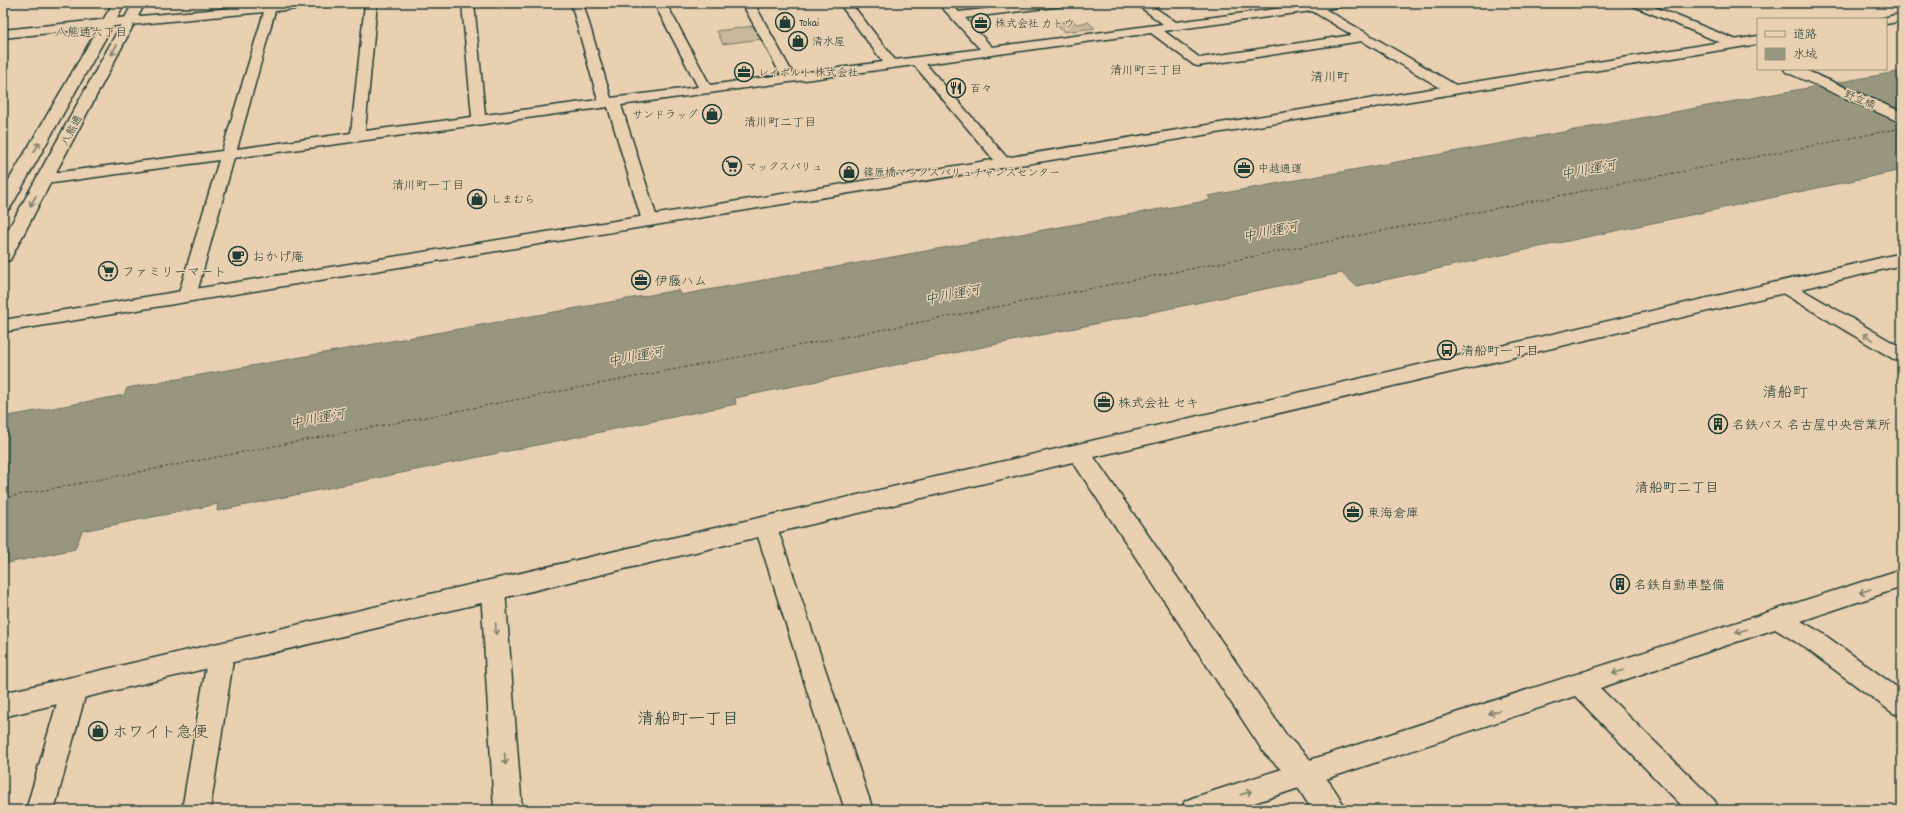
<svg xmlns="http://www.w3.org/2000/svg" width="1905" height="813" font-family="Dekko,'Klee One',sans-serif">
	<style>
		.green { fill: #c8b89c; stroke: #747a68 }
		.water { fill: #999680; stroke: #687262 }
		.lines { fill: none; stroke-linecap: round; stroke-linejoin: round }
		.ferry { stroke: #2b463c; stroke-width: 1; stroke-dasharray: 3 2.5; stroke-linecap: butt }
		.service-casing { stroke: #1f3d34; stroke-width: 3 }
		.minor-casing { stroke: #1f3d34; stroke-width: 3 }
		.tertiary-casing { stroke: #1f3d34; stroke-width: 3 }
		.primary-casing { stroke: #1f3d34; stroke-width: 3 }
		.service { fill: #e9d0b1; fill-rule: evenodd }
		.minor { fill: #e9d0b1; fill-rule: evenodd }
		.tertiary { fill: #e9d0b1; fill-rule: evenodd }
		.primary { fill: #e9d0b1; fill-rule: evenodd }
		.oneway { stroke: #7a7f6c }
		.labels { text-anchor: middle; stroke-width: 3; stroke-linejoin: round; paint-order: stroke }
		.far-poi-label { font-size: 11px; fill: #1f3d34; stroke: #e9d0b1; text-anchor: start }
		.far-street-label { font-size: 11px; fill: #1f3d34; stroke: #e9d0b1 }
		.far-neighbourhood-label { font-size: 12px; fill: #1f3d34; stroke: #e9d0b1 }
		.far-quarter-label { font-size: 13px; fill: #1f3d34; stroke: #e9d0b1 }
		.poi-label { font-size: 13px; fill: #1f3d34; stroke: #e9d0b1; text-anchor: start }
		.water-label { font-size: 14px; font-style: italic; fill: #2b463c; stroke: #e9d0b1 }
		.neighbourhood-label { font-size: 14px; fill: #1f3d34; stroke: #e9d0b1 }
		.quarter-label { font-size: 15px; fill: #1f3d34; stroke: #e9d0b1 }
		.near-poi-label { font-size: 16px; fill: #1f3d34; stroke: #e9d0b1; text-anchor: start }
		.near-neighbourhood-label { font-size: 17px; fill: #1f3d34; stroke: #e9d0b1 }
	</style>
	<rect width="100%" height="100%" fill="#e9d0b1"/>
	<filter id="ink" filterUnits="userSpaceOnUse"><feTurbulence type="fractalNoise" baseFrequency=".025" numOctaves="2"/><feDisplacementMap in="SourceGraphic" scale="8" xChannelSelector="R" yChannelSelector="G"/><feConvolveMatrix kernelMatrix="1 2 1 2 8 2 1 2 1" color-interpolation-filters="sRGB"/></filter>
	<g filter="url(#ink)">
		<!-- green -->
		<g class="green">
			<polygon points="952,3 1010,3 1013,7 966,13 960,12"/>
			<polygon points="1073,21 1077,24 1088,22 1095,28 1064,32 1054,23"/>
			<polygon points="753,26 761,39 723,44 717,31"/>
		</g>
		<!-- water -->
		<polygon class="water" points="1902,71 1902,170 1356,286 1342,273 735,398 736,404 217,511 218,504 82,531 75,549 3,564 3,417 124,395 127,388 678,290 680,295 1211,200 1208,196"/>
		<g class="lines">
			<!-- ferry -->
			<polyline class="ferry" points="3,498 906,325 1902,128"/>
			<!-- service casing -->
			<g class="service-casing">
				<polygon id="service" points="1291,3 1298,3 1306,9 1301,10"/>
			</g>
			<!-- minor casing -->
			<g class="minor-casing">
				<g id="minor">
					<path d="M266 3H333L327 6 275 11 237 149 351 133 365 3H377L365 131 472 117 462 3H474L485 115 598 100 571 3H583L611 98 698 87 654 3H666L710 85 781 75 742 3H754L793 74 883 62 839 3H851L895 60 980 49 938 3H950L959 12 1034 3H1068L1062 6 965 18 992 47 1163 24 1135 3H1148L1176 22 1313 4 1351 3 1345 6 1325 9 1459 87 1461 90 1459 93H1449L1362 41 1198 66 1194 65 1151 33 926 64 1009 160 1011 163 1009 166H999L914 65 621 105 658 221 656 224 650 226 644 224 642 221 608 107 234 158 196 296 193 300 187 301 181 300 178 296 219 160 45 184 40 182 37 179 40 176 45 174 222 151 264 12 129 25 123 21 129 17 266 5ZM1312 11 1352 35 1200 58 1164 31Z"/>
					<polygon points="1629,3 1645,3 1739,41 1741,44 1739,47 1731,47 1631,5"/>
					<polygon points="1785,282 1791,283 1902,348 1902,362 1895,360 1779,291 1776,287 1779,283"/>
					<polygon points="766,519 774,521 777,527 873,810 845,810 755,527 758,521"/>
					<polygon points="1902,569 1902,587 1801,621 1822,633 1902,691 1902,716 1893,713 1804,647 1775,629 1600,688 1715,801 1719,810 1686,810 1575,696 1233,810 1181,810 1185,801 1195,797"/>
					<polygon points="493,581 501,584 505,590 522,810 494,810 481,590 485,584"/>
					<polygon points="221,644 230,647 234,654 210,810 182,810 208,654 212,647"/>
					<polygon points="74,679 83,682 87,689 54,810 26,810 61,689 65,682"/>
				</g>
			</g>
			<!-- tertiary casing -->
			<g class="tertiary-casing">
				<g id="tertiary">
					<polygon points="1902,13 1902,21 1886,24 1886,19 1880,19"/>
					<polygon points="129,17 135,21 134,24 3,38 3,30"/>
					<polygon points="1758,36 1758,44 3,332 3,320"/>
					<polygon points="1784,69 1803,69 1902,112 1902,123 1786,72"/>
					<path d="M1902 253V265L1094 457 1287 736C1310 759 1332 780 1346 810H1312L1295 783 1265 754 1073 462 3 717V693Z"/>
				</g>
			</g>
			<!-- primary casing -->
			<g class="primary-casing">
				<g id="primary">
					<polygon points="113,3 125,3 12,205 9,209 3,210 3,190"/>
					<polygon points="133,3 145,3 12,256 10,260 3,262 3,239"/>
				</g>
			</g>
			<!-- service -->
			<use href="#service" class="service"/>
			<!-- minor -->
			<use href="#minor" class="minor"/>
			<!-- tertiary -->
			<use href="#tertiary" class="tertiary"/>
			<!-- primary -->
			<use href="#primary" class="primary"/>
		</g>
		<!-- one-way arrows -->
		<defs><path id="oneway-shaft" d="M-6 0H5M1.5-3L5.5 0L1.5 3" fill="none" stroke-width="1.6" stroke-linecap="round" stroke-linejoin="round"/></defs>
		<g class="oneway">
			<use href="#oneway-shaft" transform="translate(114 50) rotate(118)"/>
			<use href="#oneway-shaft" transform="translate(37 147) rotate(-60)"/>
			<use href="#oneway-shaft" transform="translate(33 201) rotate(119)"/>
			<use href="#oneway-shaft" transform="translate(1868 337) rotate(-149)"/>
			<use href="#oneway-shaft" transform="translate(1865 591) rotate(162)"/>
			<use href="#oneway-shaft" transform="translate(496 629) rotate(86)"/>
			<use href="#oneway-shaft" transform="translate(1741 631) rotate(162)"/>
			<use href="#oneway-shaft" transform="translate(1618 672) rotate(162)"/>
			<use href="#oneway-shaft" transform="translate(1494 712) rotate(162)"/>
			<use href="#oneway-shaft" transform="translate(505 759) rotate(86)"/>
			<use href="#oneway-shaft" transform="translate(1246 793) rotate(-18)"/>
		</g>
	</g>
	<!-- icons -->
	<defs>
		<g id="shop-ring" transform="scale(1)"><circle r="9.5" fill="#e9d0b1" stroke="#1f3d34" stroke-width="1.5"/><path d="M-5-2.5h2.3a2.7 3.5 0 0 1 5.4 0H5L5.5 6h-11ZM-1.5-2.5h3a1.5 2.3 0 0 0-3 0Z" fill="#1f3d34"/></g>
		<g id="office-ring" transform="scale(1)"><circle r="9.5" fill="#e9d0b1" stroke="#1f3d34" stroke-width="1.5"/><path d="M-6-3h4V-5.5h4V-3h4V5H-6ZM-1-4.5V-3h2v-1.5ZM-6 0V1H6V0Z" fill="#1f3d34"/></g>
		<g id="restaurant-ring" transform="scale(1)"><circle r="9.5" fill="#e9d0b1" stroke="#1f3d34" stroke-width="1.5"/><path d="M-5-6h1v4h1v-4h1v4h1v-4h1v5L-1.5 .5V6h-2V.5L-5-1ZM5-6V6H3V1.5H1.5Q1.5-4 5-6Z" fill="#1f3d34"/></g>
		<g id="supermarket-ring" transform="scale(1)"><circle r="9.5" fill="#e9d0b1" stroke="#1f3d34" stroke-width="1.5"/><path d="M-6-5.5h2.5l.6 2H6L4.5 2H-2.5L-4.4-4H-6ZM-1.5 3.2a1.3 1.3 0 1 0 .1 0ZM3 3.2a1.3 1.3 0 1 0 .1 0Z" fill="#1f3d34"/></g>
		<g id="cafe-ring" transform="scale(1)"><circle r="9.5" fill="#e9d0b1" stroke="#1f3d34" stroke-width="1.5"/><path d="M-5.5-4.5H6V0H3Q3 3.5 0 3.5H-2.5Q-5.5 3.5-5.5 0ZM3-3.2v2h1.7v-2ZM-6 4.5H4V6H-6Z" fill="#1f3d34"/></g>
		<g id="bus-ring" transform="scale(1)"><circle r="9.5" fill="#e9d0b1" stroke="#1f3d34" stroke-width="1.5"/><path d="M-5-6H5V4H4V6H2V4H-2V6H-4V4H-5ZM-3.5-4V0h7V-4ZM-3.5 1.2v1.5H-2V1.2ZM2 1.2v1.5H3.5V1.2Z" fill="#1f3d34"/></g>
		<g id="building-ring" transform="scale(1)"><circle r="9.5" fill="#e9d0b1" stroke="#1f3d34" stroke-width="1.5"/><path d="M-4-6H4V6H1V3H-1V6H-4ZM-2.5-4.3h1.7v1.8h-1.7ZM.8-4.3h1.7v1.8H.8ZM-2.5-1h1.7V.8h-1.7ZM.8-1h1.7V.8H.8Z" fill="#1f3d34"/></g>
	</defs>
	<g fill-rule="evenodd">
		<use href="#shop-ring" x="785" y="22"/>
		<use href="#office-ring" x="981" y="23"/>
		<use href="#shop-ring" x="798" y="41"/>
		<use href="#office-ring" x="744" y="72"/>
		<use href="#restaurant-ring" x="956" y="88"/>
		<use href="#shop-ring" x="712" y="114"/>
		<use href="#supermarket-ring" x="732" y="166"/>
		<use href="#office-ring" x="1244" y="168"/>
		<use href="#shop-ring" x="849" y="172"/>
		<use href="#shop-ring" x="477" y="199"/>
		<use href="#cafe-ring" x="238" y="256"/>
		<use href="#supermarket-ring" x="108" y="271"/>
		<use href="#office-ring" x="641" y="280"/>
		<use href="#bus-ring" x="1447" y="350"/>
		<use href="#office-ring" x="1104" y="402"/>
		<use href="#building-ring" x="1718" y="424"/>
		<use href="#office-ring" x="1353" y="512"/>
		<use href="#building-ring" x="1620" y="584"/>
		<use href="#shop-ring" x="98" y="731"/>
	</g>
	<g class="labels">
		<!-- far-poi labels -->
		<g class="far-poi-label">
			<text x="799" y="26">Tokai</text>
			<text x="995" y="27">株式会社 カトウ</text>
			<text x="812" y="45">清水屋</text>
			<text x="758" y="76">レイボルト 株式会社</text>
			<text x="970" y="92">百々</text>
			<text x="698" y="118" text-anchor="end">サンドラッグ</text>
			<text x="746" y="170">マックスバリュ</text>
			<text x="1258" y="172">中越通運</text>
			<text x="863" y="176">篠原橋マックスバリュチャンスセンター</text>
			<text x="491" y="203">しまむら</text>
		</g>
		<!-- far-street labels -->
		<g class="far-street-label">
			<text transform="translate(1860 99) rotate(23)" y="4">野立橋</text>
			<text transform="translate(71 130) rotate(-62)" y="4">八熊通</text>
		</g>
		<!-- far-neighbourhood labels -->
		<g class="far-neighbourhood-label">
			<text x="91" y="36">八熊通六丁目</text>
			<text x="1146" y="74">清川町三丁目</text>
			<text x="780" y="126">清川町二丁目</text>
			<text x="428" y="189">清川町一丁目</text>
		</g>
		<!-- far-quarter labels -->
		<g class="far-quarter-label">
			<text x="1330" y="81">清川町</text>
		</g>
		<!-- poi labels -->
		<g class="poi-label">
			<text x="252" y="261">おかげ庵</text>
			<text x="122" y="276">ファミリーマート</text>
			<text x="655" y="285">伊藤ハム</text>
			<text x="1461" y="355">清船町一丁目</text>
			<text x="1118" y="407">株式会社 セキ</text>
			<text x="1732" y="429">名鉄バス 名古屋中央営業所</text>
			<text x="1367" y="517">東海倉庫</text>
			<text x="1634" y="589">名鉄自動車整備</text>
		</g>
		<!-- water labels -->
		<g class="water-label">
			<text transform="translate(1588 169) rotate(-11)" y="5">中川運河</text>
			<text transform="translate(1270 231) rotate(-11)" y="5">中川運河</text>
			<text transform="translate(952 294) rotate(-11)" y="5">中川運河</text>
			<text transform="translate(635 356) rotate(-11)" y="5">中川運河</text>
			<text transform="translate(317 418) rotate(-11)" y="5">中川運河</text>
		</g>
		<!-- neighbourhood labels -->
		<g class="neighbourhood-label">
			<text x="1677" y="492">清船町二丁目</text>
		</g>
		<!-- quarter labels -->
		<g class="quarter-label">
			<text x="1785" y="397">清船町</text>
		</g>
		<!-- near-poi labels -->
		<g class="near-poi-label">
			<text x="112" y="737">ホワイト急便</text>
		</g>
		<!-- near-neighbourhood labels -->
		<g class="near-neighbourhood-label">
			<text x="688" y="724">清船町一丁目</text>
		</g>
	</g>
	<!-- margin -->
	<rect width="1905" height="813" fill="none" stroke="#e9d0b1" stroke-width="16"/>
	<rect x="8" y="8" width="1889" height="797" fill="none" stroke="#1f3d34" stroke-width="1.5" filter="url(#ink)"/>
	<!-- legend -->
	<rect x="1757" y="18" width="130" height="52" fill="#e9d0b1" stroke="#98957f"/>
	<rect x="1765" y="31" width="20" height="6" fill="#e9d0b1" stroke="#98957f"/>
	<text x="1793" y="38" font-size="12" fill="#1f3d34">道路</text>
	<rect x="1765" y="48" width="20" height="12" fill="#999680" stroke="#98957f"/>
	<text x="1793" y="58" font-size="12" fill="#1f3d34">水域</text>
</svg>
